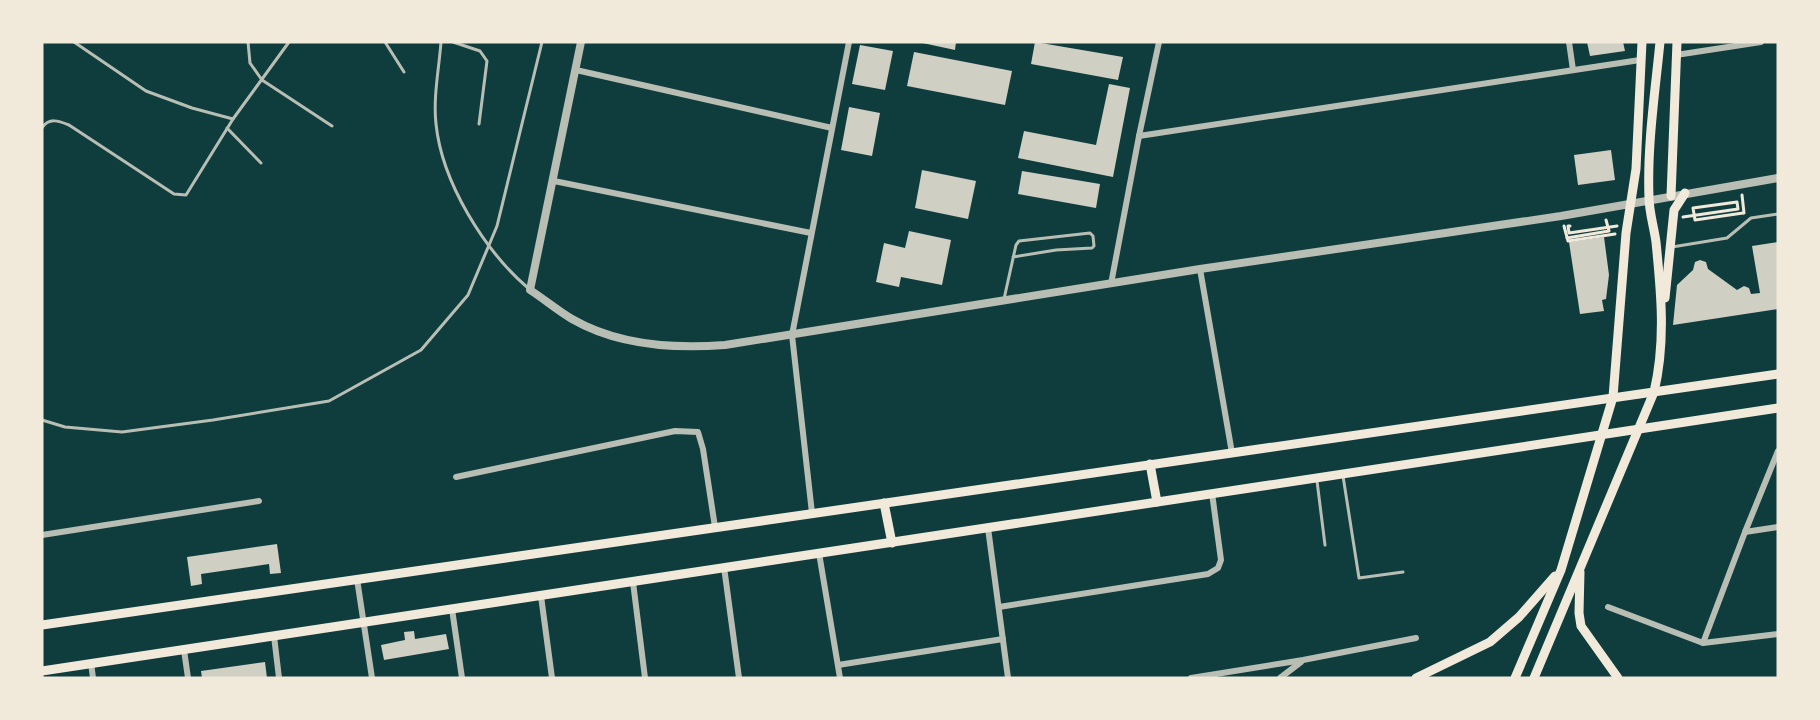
<svg xmlns="http://www.w3.org/2000/svg" width="1820" height="720" font-family="Raleway,sans-serif">
	<style>
		.building { fill: #cfcfc3 }
		.lines { fill: none; stroke-linecap: round; stroke-linejoin: round }
		.path { stroke: #f1e9da; stroke-width: 3 }
		.service { stroke: #b8beb3; stroke-width: 3 }
		.minor { stroke: #b8beb3; stroke-width: 6 }
		.tertiary { stroke: #b8beb3; stroke-width: 8 }
		.secondary { stroke: #f1e9da; stroke-width: 9 }
	</style>
	<rect width="100%" height="100%" fill="#0f3d3e"/>
	<!-- building -->
	<g class="building">
		<polygon points="918,42 956,42 955,50"/>
		<polygon points="1035,42 1123,57 1118,80 1031,64"/>
		<polygon points="1587,42 1623,42 1625,51 1590,56"/>
		<polygon points="860,45 893,51 885,90 852,84"/>
		<polygon points="914,52 1012,71 1005,105 907,86"/>
		<polygon points="1109,84 1130,88 1113,177 1018,158 1024,131 1096,145"/>
		<polygon points="849,107 880,113 872,156 841,150"/>
		<polygon points="1611,150 1615,180 1578,185 1574,155"/>
		<polygon points="922,170 976,181 968,219 915,208"/>
		<polygon points="1022,171 1100,184 1096,208 1018,194"/>
		<polygon points="909,231 951,240 942,285 901,277 899,287 876,282 884,243 905,248"/>
		<polygon points="1604,237 1609,275 1606,299 1602,300 1604,311 1580,314 1569,242"/>
		<polygon points="1778,242 1778,309 1673,325 1677,285 1693,270 1695,262 1700,260 1706,262 1708,269 1737,290 1744,286 1749,288 1751,294 1760,293 1752,246"/>
		<polygon points="277,544 281,573 270,574 269,564 201,574 202,584 191,586 187,557"/>
		<polygon points="414,631 415,639 446,634 449,649 384,660 381,645 405,640 404,632"/>
		<polygon points="265,662 267,678 202,678 201,671"/>
	</g>
	<g class="lines">
		<!-- path -->
		<g class="path">
			<polyline points="1742,195 1744,213"/>
			<polyline points="1683,217 1738,209 1737,202 1693,208 1695,220 1743,213"/>
			<polyline points="1564,226 1568,241 1615,234"/>
			<polyline points="1570,226 1568,226 1569,233 1617,226"/>
			<polyline points="1567,238 1609,231 1606,220"/>
		</g>
		<!-- service -->
		<g class="service">
			<polyline points="74,42 146,91 192,108 233,119"/>
			<polyline points="248,42 250,63 262,80 332,126"/>
			<polyline points="385,42 404,72"/>
			<path d="M441 42C439 69 433 97 436 124 442 183 485 251 528 288"/>
			<polyline points="453,42 480,51 487,61 479,124"/>
			<path d="M42 128C49 117 59 121 69 125L174 194 186 195 233 119 289 42"/>
			<polyline points="227,128 261,163"/>
			<polyline points="1672,247 1727,238 1751,218 1778,214"/>
			<polyline points="1004,299 1016,245 1019,241 1090,233 1093,236 1094,246 1092,248 1056,250 1013,257"/>
			<polyline points="42,420 65,427 122,432 213,420 329,401 421,350 468,295 497,226 542,42"/>
			<polyline points="1343,476 1359,578 1403,572"/>
			<polyline points="1317,481 1325,545"/>
		</g>
		<!-- minor -->
		<g class="minor">
			<polyline points="1569,42 1573,70"/>
			<polyline points="1676,55 1761,42"/>
			<polyline points="576,70 832,128"/>
			<polyline points="1139,136 1640,60"/>
			<polyline points="554,181 811,233"/>
			<polyline points="1200,269 1232,453"/>
			<polyline points="1111,284 1139,136 1159,42"/>
			<polyline points="456,477 675,431 698,432 703,449 715,527"/>
			<polyline points="812,513 792,335 849,42"/>
			<polyline points="988,528 1008,678"/>
			<polyline points="1745,532 1778,527"/>
			<polyline points="42,535 259,501"/>
			<polyline points="819,553 840,678"/>
			<polyline points="724,567 739,678"/>
			<polyline points="357,579 372,678"/>
			<polyline points="633,582 645,678"/>
			<polyline points="541,596 552,678"/>
			<polyline points="999,607 1208,574 1218,568 1221,560 1212,493"/>
			<polyline points="1608,607 1703,643 1778,634"/>
			<polyline points="452,609 462,678"/>
			<polyline points="274,636 279,678"/>
			<polyline points="1703,643 1745,532 1778,451"/>
			<polyline points="184,650 188,678"/>
			<polyline points="91,663 93,678"/>
			<polyline points="838,665 1003,639"/>
			<polyline points="1191,678 1303,660 1416,638"/>
			<polyline points="1280,678 1301,662"/>
		</g>
		<!-- tertiary -->
		<path class="tertiary" d="M581 42 530 290C544 299 557 310 572 319 617 345 674 349 725 345L1200 269 1561 216 1778 178"/>
		<!-- secondary -->
		<g class="secondary">
			<polyline points="1671,196 1677,42"/>
			<polyline points="1665,298 1674,210 1685,193"/>
			<polyline points="1150,464 1157,502"/>
			<polyline points="884,503 892,543"/>
			<polyline points="1580,572 1579,613 1581,626 1618,678"/>
			<polyline points="42,625 1778,374"/>
			<polyline points="42,671 1778,408"/>
			<polyline points="1416,678 1490,642 1519,617 1555,576"/>
			<polyline points="1515,678 1561,570 1613,397 1626,233 1636,169 1642,42"/>
			<path d="M1534 678 1654 392C1666 342 1661 292 1656 242 1654 227 1649 212 1649 197 1647 146 1655 93 1660 42"/>
		</g>
	</g>
	<!-- border -->
	<rect width="1820" height="720" fill="none" stroke="#f1e9da" stroke-width="87"/>
</svg>
